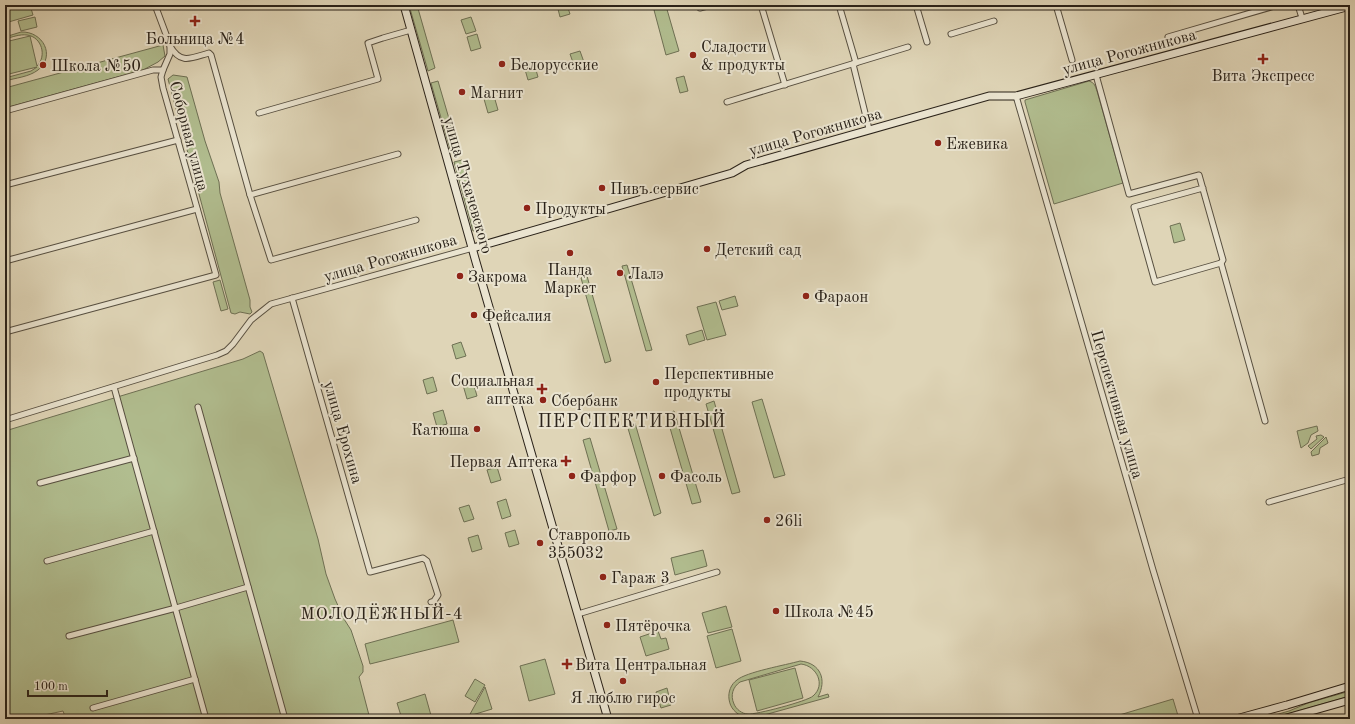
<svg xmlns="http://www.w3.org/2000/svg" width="1355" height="724" font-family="'Old Standard TT',serif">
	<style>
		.green { fill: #b1bd8f; stroke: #6e7054; fill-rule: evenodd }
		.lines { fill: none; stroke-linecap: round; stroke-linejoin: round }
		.street-casing { stroke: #574f40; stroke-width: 7 }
		.secondary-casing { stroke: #2a2219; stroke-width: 9 }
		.street { stroke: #eae4d0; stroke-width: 5 }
		.secondary { stroke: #eae4d0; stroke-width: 7 }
		.poi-dot { fill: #8f2418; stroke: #eae4d0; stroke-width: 1.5 }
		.labels { text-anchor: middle; stroke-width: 4; stroke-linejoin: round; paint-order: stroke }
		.poi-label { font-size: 16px; fill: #2a2219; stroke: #eae4d0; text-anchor: start }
		.street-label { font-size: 16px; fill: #2a2219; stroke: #eae4d0 }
		.neighbourhood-label { font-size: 17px; letter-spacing: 1px; fill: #2a2219; stroke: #eae4d0 }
		.quarter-label { font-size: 18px; letter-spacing: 1px; fill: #2a2219; stroke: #eae4d0 }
	</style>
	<rect width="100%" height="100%" fill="#dfd5b7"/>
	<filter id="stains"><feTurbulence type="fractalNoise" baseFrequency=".005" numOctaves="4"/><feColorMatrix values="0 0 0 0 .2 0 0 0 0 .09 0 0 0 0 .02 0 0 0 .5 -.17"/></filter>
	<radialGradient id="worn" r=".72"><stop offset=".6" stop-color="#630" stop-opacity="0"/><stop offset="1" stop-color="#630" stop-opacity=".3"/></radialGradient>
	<!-- green -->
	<g class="green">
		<polygon points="5,5 30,5 33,15 5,23"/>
		<polygon points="409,5 417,5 435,68 428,71"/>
		<polygon points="557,5 567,5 570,14 560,17"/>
		<polygon points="666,6 679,51 666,55 654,10"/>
		<polygon points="35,17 37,27 21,31 18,21"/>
		<polygon points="471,17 476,31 466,34 461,20"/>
		<path d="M21 32C43 31 56 56 38 70 29 77 15 78 5 81V78L31 71 37 67 5 75V42L30 36 37 66C47 56 42 37 27 35 20 34 12 37 5 39V37Z"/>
		<polygon points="477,34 481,48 471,51 467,37"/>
		<polygon points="163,45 165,56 158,62 143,70 5,108 5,88"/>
		<polygon points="580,51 585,65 575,68 570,54"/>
		<polygon points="534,63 538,77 528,80 524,66"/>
		<polygon points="173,75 187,77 205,141 219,182 220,193 250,300 250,307 252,312 250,314 240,312 235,314 231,313 168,79"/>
		<polygon points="684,76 688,91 680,93 676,78"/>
		<polygon points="438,81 457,146 450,149 431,83"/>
		<path d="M1089 81C1095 83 1095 86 1097 91L1123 183 1054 204 1025 102V100Z"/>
		<polygon points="494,96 498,110 488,113 484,99"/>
		<polygon points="462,160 481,229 473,231 454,162"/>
		<polygon points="1180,223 1185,240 1174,243 1170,226"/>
		<polygon points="627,265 652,350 646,351 622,266"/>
		<polygon points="587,276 611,361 605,363 581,278"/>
		<polygon points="220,280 228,309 221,311 213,282"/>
		<polygon points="735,296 738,306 722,310 719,301"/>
		<polygon points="716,302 726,335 707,340 697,307"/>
		<polygon points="702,330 705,340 689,345 686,335"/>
		<polygon points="461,342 466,356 456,359 452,345"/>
		<polygon points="260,351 263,353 318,539 326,574 335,599 344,619 351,630 363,666 363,672 359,677 370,719 66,719 63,711 26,719 5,719 5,431 243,359"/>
		<polygon points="433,377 437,391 427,394 423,380"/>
		<polygon points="473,382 477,396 467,399 463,385"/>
		<polygon points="762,399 785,475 774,478 752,402"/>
		<polygon points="714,401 740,492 732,494 706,404"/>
		<polygon points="443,410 447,424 437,427 433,413"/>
		<polygon points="674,411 701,502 692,504 666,414"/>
		<polygon points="635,423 661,513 654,516 627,425"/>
		<polygon points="1317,426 1318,431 1311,435 1308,443 1301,448 1297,431"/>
		<polygon points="1321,435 1324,437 1311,449 1308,446 1317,439 1316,436"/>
		<polygon points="1326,437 1328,443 1320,448 1319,454 1312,456 1311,452"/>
		<polygon points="590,438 617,529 609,531 583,440"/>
		<polygon points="497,467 501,480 491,483 487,470"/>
		<polygon points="506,499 511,516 502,519 497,502"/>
		<polygon points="469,505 474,519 464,522 459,508"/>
		<polygon points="515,530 519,544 509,547 505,533"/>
		<polygon points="478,535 482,549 472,552 468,538"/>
		<polygon points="703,550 707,566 675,575 671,558"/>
		<polygon points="726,606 732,627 708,633 702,613"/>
		<polygon points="453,620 459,642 370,664 365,644"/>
		<polygon points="732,629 741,661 716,668 707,636"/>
		<polygon points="658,631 661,639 666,638 669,649 646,656 640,637"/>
		<polygon points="545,659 555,694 529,701 520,666"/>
		<path d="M800 661C821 663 827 680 818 697L828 694 829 697 757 717 749 719H739L744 717C736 714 730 708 729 699 728 692 731 684 737 680 746 672 786 665 800 661ZM801 664C817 666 826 685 813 696 808 701 755 715 748 714 742 714 736 709 734 704 730 695 733 687 740 682Z"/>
		<polygon points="795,668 803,698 757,711 749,680"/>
		<polygon points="475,679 485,685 475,702 465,696"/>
		<polygon points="485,687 492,709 469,716"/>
		<polygon points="667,688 671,705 661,708 656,692"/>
		<polygon points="1350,691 1350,696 1270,719 1261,719 1289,711 1308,703"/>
		<polygon points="425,694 432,719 402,719 397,703"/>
		<polygon points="1173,699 1179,719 1106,719"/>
	</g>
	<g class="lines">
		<!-- street casing -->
		<g class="street-casing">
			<g id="street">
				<polyline points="761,5 785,85"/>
				<polyline points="839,5 856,63"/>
				<polyline points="916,5 927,42"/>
				<polyline points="1056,5 1072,60"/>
				<polyline points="1298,5 1302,18"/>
				<polyline points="700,8 711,5"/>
				<polyline points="951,34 994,21"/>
				<polyline points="1168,37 1278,5"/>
				<path d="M170 46C181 65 191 58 209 53L211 55 250 195 271 260 416 220"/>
				<polyline points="853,64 869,129"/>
				<polyline points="1096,75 1129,194 1199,175 1223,260 1221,263 1155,282 1134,207 1203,188"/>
				<polyline points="1016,96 1153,570 1198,719"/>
				<polyline points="727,102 908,47"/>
				<polyline points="5,111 153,70 163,70"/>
				<polyline points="259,113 378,79 368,43 383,38 411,30"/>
				<polyline points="5,185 178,140"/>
				<polyline points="250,195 398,154"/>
				<polyline points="5,261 197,209"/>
				<polyline points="1221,263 1265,421"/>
				<polyline points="292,298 370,572 423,558 427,561 438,595 434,601 431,602"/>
				<polyline points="5,332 216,275 163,88 161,77 163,70 170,54 170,45 155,5"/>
				<polyline points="114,387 206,719"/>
				<polyline points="198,407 285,719"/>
				<polyline points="5,420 217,355 226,351 233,344 251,320 271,304 473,248"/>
				<polyline points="40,483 134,458"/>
				<polyline points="1269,502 1350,479"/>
				<polyline points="47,561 154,531"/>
				<polyline points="578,614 717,572"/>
				<polyline points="69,636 176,608 248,587"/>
				<polyline points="93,708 195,679"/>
			</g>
		</g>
		<!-- secondary casing -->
		<g class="secondary-casing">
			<g id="secondary">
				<polyline points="404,5 476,262 608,719"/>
				<polyline points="473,248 732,173 746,165 989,96 1016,96 1350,6"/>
				<polyline points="1236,719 1287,705 1350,686"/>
				<polyline points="1283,719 1350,700"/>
			</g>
		</g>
		<!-- street -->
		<use href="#street" class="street"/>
		<!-- secondary -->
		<use href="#secondary" class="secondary"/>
	</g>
	<!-- markers -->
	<g class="poi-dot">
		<path d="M193 15h4v4h4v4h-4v4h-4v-4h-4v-4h4z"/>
		<circle cx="693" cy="55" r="4"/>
		<path d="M1261 53h4v4h4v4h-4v4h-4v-4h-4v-4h4z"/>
		<circle cx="502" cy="64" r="4"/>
		<circle cx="43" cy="65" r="4"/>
		<circle cx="462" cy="92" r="4"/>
		<circle cx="938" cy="143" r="4"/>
		<circle cx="602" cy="188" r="4"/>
		<circle cx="527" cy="208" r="4"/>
		<circle cx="707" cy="249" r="4"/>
		<circle cx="570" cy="253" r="4"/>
		<circle cx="620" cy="273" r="4"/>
		<circle cx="460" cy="276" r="4"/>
		<circle cx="806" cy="296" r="4"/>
		<circle cx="474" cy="315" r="4"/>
		<circle cx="656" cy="382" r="4"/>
		<path d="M540 383h4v4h4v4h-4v4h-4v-4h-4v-4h4z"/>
		<circle cx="543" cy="400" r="4"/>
		<circle cx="477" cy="429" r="4"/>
		<path d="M564 455h4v4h4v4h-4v4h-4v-4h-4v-4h4z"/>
		<circle cx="572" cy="476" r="4"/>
		<circle cx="662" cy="476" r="4"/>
		<circle cx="767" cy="520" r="4"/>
		<circle cx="540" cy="543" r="4"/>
		<circle cx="603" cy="577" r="4"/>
		<circle cx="776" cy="611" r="4"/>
		<circle cx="607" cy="625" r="4"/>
		<path d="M565 658h4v4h4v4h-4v4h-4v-4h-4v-4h4z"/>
		<circle cx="623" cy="681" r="4"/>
	</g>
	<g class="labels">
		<!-- poi labels -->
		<g class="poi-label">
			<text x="195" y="44" text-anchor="middle">Больница №4</text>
			<text x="701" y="52">Сладости<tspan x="701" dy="18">&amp; продукты</tspan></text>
			<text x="510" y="70">Белорусские</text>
			<text x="51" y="71">Школа №50</text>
			<text x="1263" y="81" text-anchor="middle">Вита Экспресс</text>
			<text x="470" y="98">Магнит</text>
			<text x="946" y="149">Ежевика</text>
			<text x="610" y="194">Пивъ сервис</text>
			<text x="535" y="214">Продукты</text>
			<text x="715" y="255">Детский сад</text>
			<text x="570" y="275" text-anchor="middle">Панда<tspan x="570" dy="18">Маркет</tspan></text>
			<text x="628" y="279">Лалэ</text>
			<text x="468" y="282">Закрома</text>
			<text x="814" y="302">Фараон</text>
			<text x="482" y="321">Фейсалия</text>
			<text x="664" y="379">Перспективные<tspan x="664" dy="18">продукты</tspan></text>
			<text x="534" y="386" text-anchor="end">Социальная<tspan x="534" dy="18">аптека</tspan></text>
			<text x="551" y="406">Сбербанк</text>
			<text x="469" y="435" text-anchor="end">Катюша</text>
			<text x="558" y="467" text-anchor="end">Первая Аптека</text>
			<text x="580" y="482">Фарфор</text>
			<text x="670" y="482">Фасоль</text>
			<text x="775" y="526">26li</text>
			<text x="548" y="540">Ставрополь<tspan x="548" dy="18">355032</tspan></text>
			<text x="611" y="583">Гараж 3</text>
			<text x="784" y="617">Школа №45</text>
			<text x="615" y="631">Пятёрочка</text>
			<text x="575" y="670">Вита Центральная</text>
			<text x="623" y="703" text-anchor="middle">Я люблю гирос</text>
		</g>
		<!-- street labels -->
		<g class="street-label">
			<text transform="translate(1129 51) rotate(-15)" y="6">улица Рогожникова</text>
			<text transform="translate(815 131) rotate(-16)" y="6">улица Рогожникова</text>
			<text transform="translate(190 136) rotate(75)" y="6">Соборная улица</text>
			<text transform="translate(469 185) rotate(74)" y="6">улица Тухачевского</text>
			<text transform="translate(390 257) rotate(-16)" y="6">улица Рогожникова</text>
			<text transform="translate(1118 404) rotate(74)" y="6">Перспективная улица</text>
			<text transform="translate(344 432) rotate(74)" y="6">улица Ерохина</text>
		</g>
		<!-- neighbourhood labels -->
		<g class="neighbourhood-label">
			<text x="382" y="619">МОЛОДЁЖНЫЙ-4</text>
		</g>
		<!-- quarter labels -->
		<g class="quarter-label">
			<text x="632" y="427">ПЕРСПЕКТИВНЫЙ</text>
		</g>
	</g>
	<!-- margin -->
	<rect width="1355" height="724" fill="none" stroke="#dfd5b7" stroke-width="20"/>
	<rect x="6" y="6" width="1343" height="712" fill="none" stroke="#2a2219" stroke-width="2"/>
	<rect x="10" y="10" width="1335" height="704" fill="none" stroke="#2a2219"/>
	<!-- scale -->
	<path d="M28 690v6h79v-6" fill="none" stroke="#2a2219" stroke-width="2"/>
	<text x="34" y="690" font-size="12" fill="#2a2219" stroke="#eae4d0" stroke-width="3" paint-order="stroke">100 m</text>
	<rect width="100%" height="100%" filter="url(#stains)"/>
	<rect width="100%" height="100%" fill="url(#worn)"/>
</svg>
